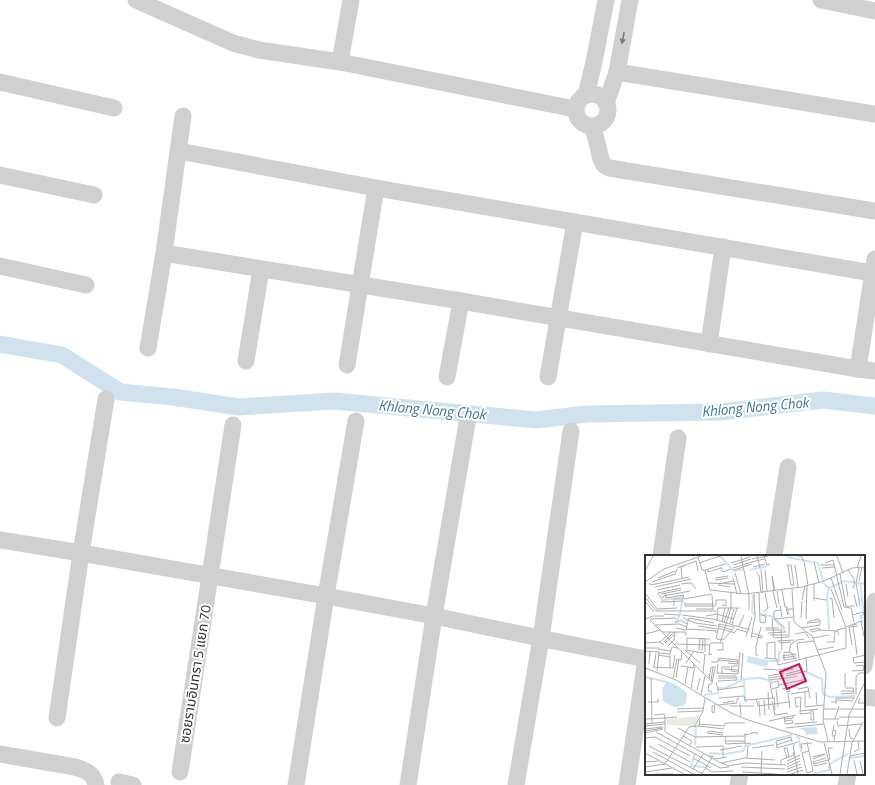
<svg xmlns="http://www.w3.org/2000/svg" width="875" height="785" font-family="'Titillium Web','Noto Sans Thai',sans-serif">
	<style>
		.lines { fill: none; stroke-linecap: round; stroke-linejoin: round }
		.canal { stroke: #cfe2ee; stroke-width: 17 }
		.street { stroke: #d0d0d0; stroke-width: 17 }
		.oneway { fill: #7a7a7a }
		.labels { text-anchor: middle; stroke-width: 4; stroke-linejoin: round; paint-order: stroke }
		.street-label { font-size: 14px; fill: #333; stroke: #fff }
		.water-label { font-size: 15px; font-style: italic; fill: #3f7597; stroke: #fff }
		.inset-river { fill: none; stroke: #cfe2ee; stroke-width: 2 }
		.inset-road { fill: none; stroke: #adadad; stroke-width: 1 }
		.view { fill: #c2185b; fill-opacity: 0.15; stroke: #c2185b; stroke-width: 2 }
		.inset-edge { fill: none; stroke: #333; stroke-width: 2 }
	</style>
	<rect width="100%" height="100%" fill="#fff"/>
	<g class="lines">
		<!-- canal -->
		<polyline class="canal" points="0,344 62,355 120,392 173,397 238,407 334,401 536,420 587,414 720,412 823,400 875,406"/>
		<!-- street -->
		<g class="street">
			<polyline points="136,0 233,43 259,50 340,62 575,109"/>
			<polyline points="821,0 875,11"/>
			<polyline points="340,62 351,0"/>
			<polyline points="617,72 875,114"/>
			<polyline points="0,82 114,108"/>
			<circle cx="592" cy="110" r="16"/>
			<polyline points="586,95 594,62 606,0"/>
			<polyline points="606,103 617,72 630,0"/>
			<polyline points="593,127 601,159 604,165 609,168 875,211"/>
			<polyline points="179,151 376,188 872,273"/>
			<polyline points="0,175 94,195"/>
			<polyline points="164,253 461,301 858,369 875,371"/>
			<polyline points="0,266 86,285"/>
			<polyline points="709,344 723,247"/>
			<polyline points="148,348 164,253 183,116"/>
			<polyline points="246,361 261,269"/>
			<polyline points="347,365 376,188"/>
			<polyline points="858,369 875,259"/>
			<polyline points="447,377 461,301"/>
			<polyline points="548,377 575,222"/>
			<polyline points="0,540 81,553 326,596 434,616 559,642 646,659"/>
			<polyline points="661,556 678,438"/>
			<polyline points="774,556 788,467"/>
			<polyline points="864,666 875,601"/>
			<polyline points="864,697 875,698"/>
			<polyline points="57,718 81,553 106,399"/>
			<path d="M0 754 75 767C85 770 94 773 96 785"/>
			<polyline points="180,772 233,425"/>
			<polyline points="119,782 133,785"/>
			<polyline points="296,785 326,596 356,421"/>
			<polyline points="408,785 434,616 467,423"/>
			<polyline points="516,785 541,638 571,431"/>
			<polyline points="627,785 646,659"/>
			<polyline points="738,785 740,774"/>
			<polyline points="846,785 848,774"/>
		</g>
	</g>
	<!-- one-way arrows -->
	<defs><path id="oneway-solid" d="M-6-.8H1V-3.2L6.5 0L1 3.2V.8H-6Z"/></defs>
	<use class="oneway" href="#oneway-solid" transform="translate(623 38) rotate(101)"/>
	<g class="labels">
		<!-- street labels -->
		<g class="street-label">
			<text transform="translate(195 674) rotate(-81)" y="5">ซอยรามอินทรา 5 แยก 70</text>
		</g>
		<!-- water labels -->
		<g class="water-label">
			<text transform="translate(755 407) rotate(-5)" y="5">Khlong Nong Chok</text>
			<text transform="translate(432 410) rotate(5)" y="5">Khlong Nong Chok</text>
		</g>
	</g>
	<!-- overview -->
	<g transform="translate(645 555)">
		<rect width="220" height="220" fill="#fff"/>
		<path d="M54 161 50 171 22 170V164Z" fill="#e6ecdf"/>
		<path d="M103 101 121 105V112L102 107ZM22 126 30 129 42 138 41 148 38 151 29 152 18 146 17 134ZM172 172 173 179H169L161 180 160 176 154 173Z" fill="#cfe2ee"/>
		<path class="inset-river" d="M75 1 89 16 99 14M142 2 173 8 179 29 184 33 199 26 215 28M105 15 122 11M108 40 107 57 111 59M17 41 20 45 38 42 35 60 30 67M115 59 126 61 141 77M217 68 216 61 219 60 215 28 220 29M184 74 182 42 184 33M122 111V106H134V97L137 96M161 117 177 124 178 139 185 142 210 141M0 122 22 127M99 124 100 146 102 147M133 125 152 121M59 140 73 138V133H81L99 124 115 123 127 126M151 181 154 183 156 197M50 190 51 171M50 198 46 211 62 212M64 198 79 199 98 196 100 191 147 180M205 203 220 201M167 219 184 215V210L188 207 203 199"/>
		<path class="inset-road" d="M96 1 104 40M112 1 115 13M119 1 122 10 125 9M152 1H156L159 6 163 30M192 1 198 18M53 2 57 15H60L65 35 100 39 157 32 179 26 207 13 220 12M107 4 123 1M107 7 119 4M169 7 174 28M54 8 75 1M86 8 105 2M180 8 188 5 199 52 206 53 209 67M142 9 143 11 145 24 146 30H149L146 10 143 11M88 10 106 4M150 10 153 32M175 10H189M76 12 78 17 86 14M108 12 120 9M219 12 220 24M32 13 51 6 53 16M88 13 107 7M177 13 190 12M212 13 216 1M214 13 211 28 215 51M63 14V17L76 13M116 14 118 38M60 15 80 9M89 15 107 9M120 15 122 37M203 15 209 24V32L207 33M0 16 8 1M111 17 114 20 116 38M90 18 96 39M195 19 201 51H210M13 23 30 16M37 23 36 12 39 11M88 23 92 39M186 23 197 55M71 25 83 23M71 25V23L83 21M214 26 217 12M0 27 19 14 56 1M7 27 30 19 32 14M4 28 6 30 44 22M63 28 89 29M36 29 46 28 51 34M74 29 88 26M201 29 203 42M73 30 85 32M10 32 46 24M147 34 149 67 167 81 181 118 178 165 183 186M186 34 201 72 216 66 219 81M12 35 35 30M137 35 140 52 143 53M128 36 132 53M129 36 127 21 130 36M132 36 134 49M0 38 13 55M20 38 21 43 39 40M114 38 115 67 120 68 121 61 116 60M16 39 36 35M38 40 39 44 67 39M67 40 68 55M209 40 212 52M18 41 45 36M0 42 11 56H72M169 43 181 45M184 43 187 44 189 63M157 45 160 31M0 46 9 57M169 46V29M18 47 38 46M40 47V51H70M16 48 18 46 13 38 36 33M40 49H69M135 50 137 62M29 51V44H38M71 51V45H81V51L77 50M13 54 32 53M51 54H68M143 54V60L141 54H148M104 55V39M136 55 129 56V63L140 73M118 57 123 53 120 38M19 59 35 60M37 60 68 64 105 75M207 60 219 57V60M61 61 72 59 89 64M38 63 50 68 72 71M156 63 157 46M0 64 8 61H19M5 64 31 63M127 64 129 83M130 64 148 62M161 64 162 30M5 65 68 128M43 66 44 63 69 68M72 66 73 53H95M144 66V82M77 67 80 53M79 67 84 53M30 68 35 65 42 69M85 68 89 54M162 68 174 67V64L162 67M74 69 89 72M87 69 92 53M212 69 208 70 212 100M53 71 72 74M74 71 87 75 89 72M94 71 99 60M9 72 11 70 34 69 42 72M31 73 41 75 43 66M73 73 90 78M120 73H134M156 73 175 70V65M41 74 60 75M61 75 71 76V78M121 75H137M136 75 137 95M164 75H166L174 73 175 75 167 77 166 75M175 75 192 76M17 77H41V81M90 77 92 74 102 77M123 78 141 77M0 79 16 75M150 79 160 77 164 83M125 80H143M194 80 192 75 200 73M106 81 117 83V81L107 78M101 82 107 62M106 83 110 62 109 39M130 83 144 82M168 83 184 80M71 84 74 69M72 84 78 85 87 75M132 86 149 85M15 87 26 77M19 87 29 77M130 87V104M182 87H189L190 76M0 88 15 87 19 90M20 88 30 79M65 88H78V95H72M75 88 86 53V38M134 88 146 87M30 89 65 90M65 89 64 100 67 99M207 90 204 72 213 71M23 91 29 85 30 77M0 93H14M13 94 26 96M42 94V83L65 84M54 95 55 83M172 95 189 92M0 96 14 97 12 116M57 96 58 83M60 97V84M144 97 146 89 152 85 159 84M14 98 25 99 27 92 33 93M13 100 25 102M25 100V113M220 100 208 103 209 108 220 107M113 101 111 100V91L116 72M137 101 151 99M119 103 132 104 133 110 201 93V72M122 103V88L130 87M137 103 151 101M149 103 147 98 139 97V105L146 104 152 103M154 103 152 88 169 86M32 104 36 105 37 97M73 105 93 107M66 107H73L74 103 93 105V109L83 108M41 108 49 96M55 108 40 95 59 98M4 109 5 96M73 109 72 118 93 119M36 111 48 113 49 109M211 111 218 110 219 115M8 112 28 113M9 112 11 98M0 113 31 125 86 158 103 165 175 187 220 186M28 113 30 100M79 114 93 115M118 114 134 115 146 112M136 116 149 114M207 116 220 115M93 117 86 116 87 111H93M58 118 60 99M77 119V112H85M93 119 95 97M141 119 156 115M123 121 139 118M141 121 162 116 161 102M6 123 7 168M28 123 32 104M31 123 34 104M73 123H92M123 123 139 121M64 124 66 112H71M96 125 98 98M124 125 140 123M66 126 68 112M73 126 92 125 91 121H73M71 127 73 135 99 131M67 128 70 113M40 129 43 112M134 130 162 124M200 132V118M46 133 50 111M127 134 134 132 133 126 125 128 128 144M131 134 133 152M137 134 144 133 145 136 141 137M153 134 163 132 165 143M52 135 55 123M196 136H209M67 137 63 136 64 129H67M123 137 124 155M160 137V152L179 150M171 137 172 150M143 138 145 153M56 139 60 121M146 139 164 136M196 139 209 138 208 133H200M211 140V122L214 118H220M129 142 130 155M74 143 99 141 100 145 128 143M215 143 213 148H220M111 144 113 151 144 147M119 145 120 160M114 146 115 161M127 146 130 160 143 158M3 147H13V144M186 147H189L193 145H194L207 146 209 143H191V149M78 148 88 146V148M95 148 96 161M73 150 92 148V144L94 143M69 151H67V157L69 158 70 149M85 151H109M154 151 151 152 150 143 156 142 155 159 165 158M32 154 58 153M179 154H192M194 154H220M166 155V165H169L168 155M155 156 173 154M32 157 58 156M9 160 19 159 20 163M139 161 140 168V169L148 168 147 165 140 166M194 162H220M20 163 32 162M0 164 20 163V177L76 208 100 203 130 205M139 164 148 163V160M178 164H194M190 164 194 151M124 166 151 160M192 166 193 171 217 169M0 169 20 167M54 169 79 171 80 168H100M149 169 172 167M189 170 187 181H190M0 171 20 169M50 171 58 156 60 143M54 171 79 174M33 173 50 182 100 181M141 173 179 169M0 174 18 172M204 174 205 183 208 184M188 175 191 176 189 186M0 176 18 173M11 177 75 213 84 212M0 178 18 174M100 178V189L106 188M78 180 62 178 64 176 78 178M100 180 112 177V180M38 181 47 186 45 190M80 181 81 189 100 188M0 183 10 182 45 201M80 186H100M147 187 146 182 131 186 132 193 153 187M162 187 168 216 162 218 157 198 164 196M179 188 187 219M13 189 45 207M131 190 147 185M150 190H148L153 219M4 191 58 219M51 192 78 191V202M107 193 129 190M157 194 156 189 167 188M75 195 97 191M8 197 48 219M209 197 214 194 213 186M0 198 39 219M205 201 220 198M167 202 180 199 168 204M48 203 66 213M102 203 103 191M142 203 139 193H142L144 202M181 203 168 207 170 211 182 208M70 204 82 202M185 205 183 193H188M209 205 212 219M142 206 155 200M215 206 218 219M0 207 13 206M77 208 83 211 100 208 141 210M142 209 155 203M169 209 183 205M136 210V205L149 200 148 197M0 212 20 209 44 172 54 171 55 164M96 212 140 214M142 212 155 206M60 213 67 217 88 216M48 214 59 198M142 214 156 209M0 217 27 213M97 217 132 219M142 217 157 212M10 219H28M57 219 68 201H64M116 219 117 196M146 219 158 215M195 219 204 160 220 127M202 219 207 188 218 167"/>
		<path class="view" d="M154 109 161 126 142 134 135 117Z"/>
		<rect width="220" height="220" class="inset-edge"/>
	</g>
</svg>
